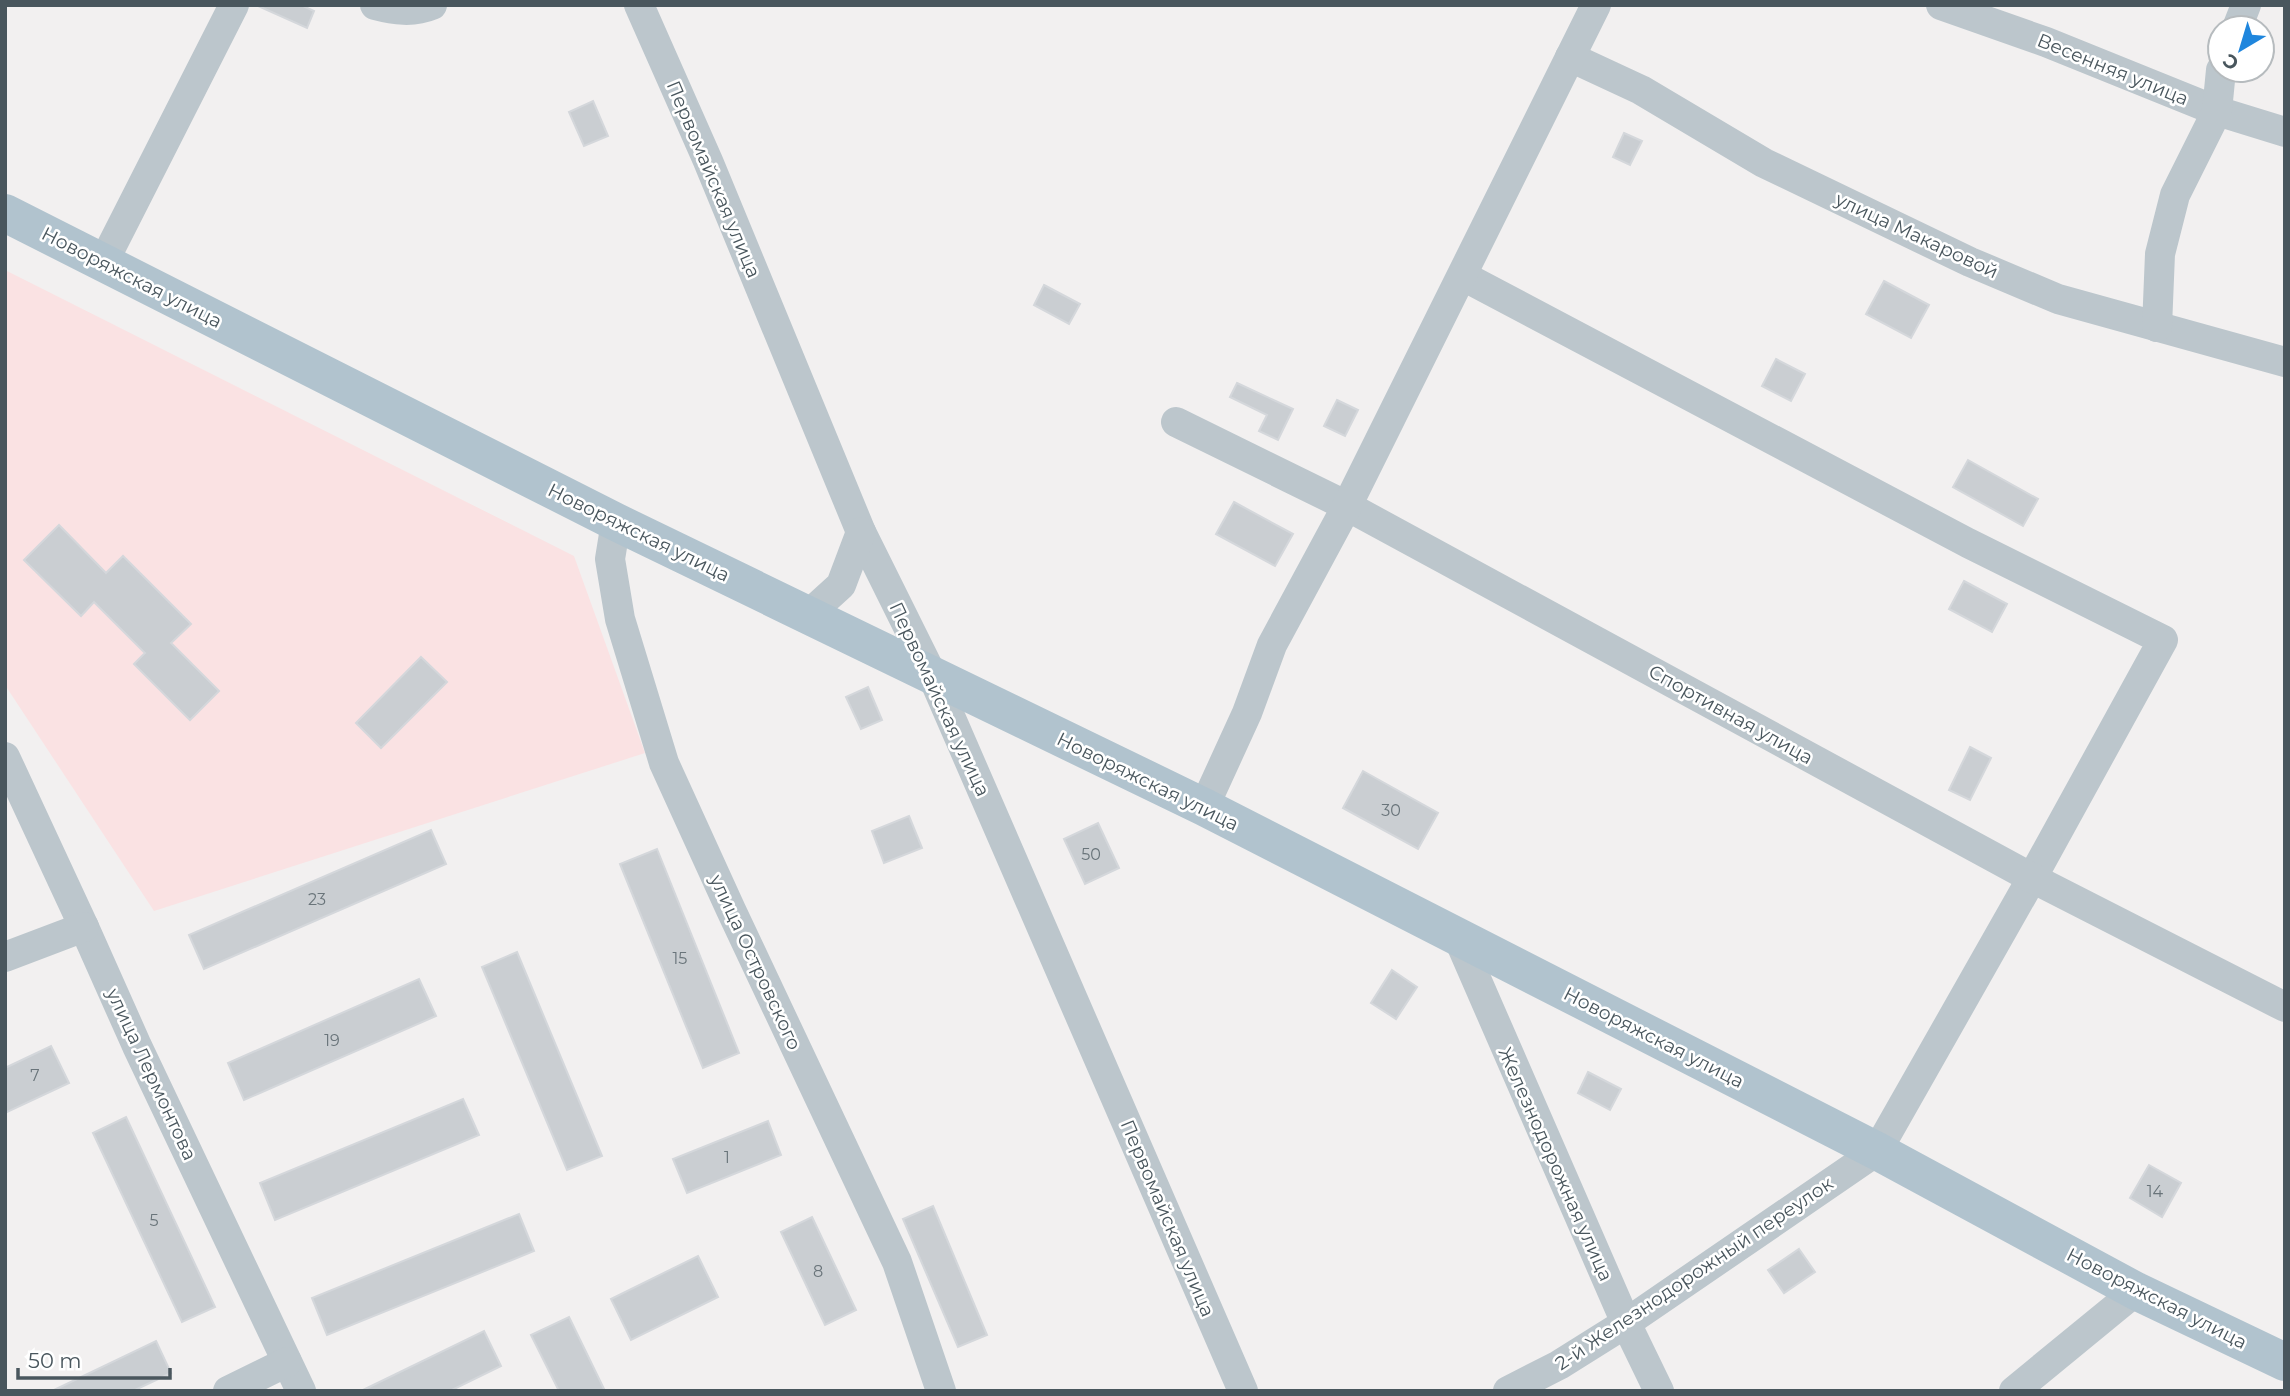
<svg xmlns="http://www.w3.org/2000/svg" width="2290" height="1396" font-family="Montserrat,sans-serif">
	<style>
		.medical { fill: #fae2e3 }
		.building { fill: #caced2; stroke: #d4d7db; stroke-width: 2 }
		.lines { fill: none; stroke-linecap: round; stroke-linejoin: round }
		.minor { stroke: #bcc6cc; stroke-width: 30 }
		.major { stroke: #b1c3ce; stroke-width: 38 }
		.labels { text-anchor: middle; stroke-width: 5; stroke-linejoin: round; paint-order: stroke }
		.number-label { font-size: 16px; fill: #69747a }
		.street-label { font-size: 19px; fill: #49565d; stroke: #fff }
	</style>
	<rect width="100%" height="100%" fill="#f2f0f0"/>
	<!-- medical -->
	<polygon class="medical" points="5,270 574,556 645,753 154,911 5,685"/>
	<!-- building -->
	<g class="building">
		<polygon points="256,5 301,5 314,11 307,28"/>
		<polygon points="593,101 608,136 584,146 569,112"/>
		<polygon points="1624,133 1642,141 1630,165 1613,157"/>
		<polygon points="1884,281 1929,305 1911,338 1866,314"/>
		<polygon points="1044,285 1080,304 1069,324 1034,305"/>
		<polygon points="1776,359 1805,374 1791,401 1762,386"/>
		<polygon points="1237,383 1293,409 1278,440 1259,431 1267,415 1230,397"/>
		<polygon points="1337,400 1358,410 1345,436 1324,426"/>
		<polygon points="1968,460 2038,499 2023,526 1953,487"/>
		<polygon points="1234,502 1293,534 1275,566 1216,534"/>
		<polygon points="59,525 106,573 123,556 191,624 171,643 219,691 190,720 134,664 145,653 94,602 81,616 24,560"/>
		<polygon points="1964,581 2007,604 1992,632 1949,609"/>
		<polygon points="421,657 447,682 381,748 356,723"/>
		<polygon points="868,687 882,720 861,729 846,697"/>
		<polygon points="1970,747 1991,758 1970,800 1949,790"/>
		<polygon points="1363,771 1438,813 1418,849 1343,808"/>
		<polygon points="909,816 922,848 884,863 872,831"/>
		<polygon points="1098,823 1119,868 1085,884 1064,839"/>
		<polygon points="431,830 446,864 204,969 189,935"/>
		<polygon points="657,849 739,1053 703,1068 620,864"/>
		<polygon points="517,952 602,1156 567,1170 482,967"/>
		<polygon points="1392,970 1417,987 1396,1019 1371,1003"/>
		<polygon points="419,979 436,1016 244,1100 228,1063"/>
		<polygon points="51,1046 69,1083 5,1113 5,1068"/>
		<polygon points="1588,1072 1621,1089 1610,1110 1578,1093"/>
		<polygon points="463,1099 479,1135 275,1220 260,1183"/>
		<polygon points="126,1117 215,1307 182,1322 93,1133"/>
		<polygon points="768,1121 781,1155 687,1193 673,1159"/>
		<polygon points="2149,1165 2181,1183 2162,1217 2130,1198"/>
		<polygon points="933,1206 987,1335 958,1347 903,1219"/>
		<polygon points="519,1214 534,1251 327,1335 312,1298"/>
		<polygon points="812,1217 856,1310 825,1325 781,1232"/>
		<polygon points="1799,1249 1815,1272 1784,1293 1768,1270"/>
		<polygon points="698,1256 718,1297 631,1340 611,1299"/>
		<polygon points="569,1317 605,1391 559,1391 531,1335"/>
		<polygon points="484,1331 501,1366 450,1391 361,1391"/>
		<polygon points="156,1341 171,1373 133,1391 52,1391"/>
	</g>
	<g class="lines">
		<!-- minor -->
		<g class="minor">
			<path d="M375 5C394 10 413 13 432 5"/>
			<polyline points="639,5 708,161 861,532 933,677 1243,1391"/>
			<polyline points="1941,5 2046,42 2217,111 2285,132"/>
			<polyline points="2237,28 2246,5"/>
			<polyline points="1570,57 1641,90 1764,163 1970,262 2058,299 2285,362"/>
			<polyline points="103,263 234,5"/>
			<polyline points="1463,276 1968,543 2163,640 2032,878 1877,1151 1626,1323 1559,1365 1508,1391"/>
			<polyline points="2157,327 2160,254 2175,195 2217,111 2221,70"/>
			<polyline points="1176,422 1347,506 2032,878 2285,1007"/>
			<polyline points="616,522 610,559 620,619 664,763 731,910 897,1262 941,1391"/>
			<polyline points="808,615 841,585 861,532"/>
			<polyline points="5,757 84,927 137,1046 301,1391"/>
			<polyline points="1204,807 1247,713 1272,645 1347,506 1596,5"/>
			<polyline points="1457,935 1626,1323 1659,1391"/>
			<polyline points="5,957 84,927"/>
			<polyline points="228,1391 287,1362"/>
			<polyline points="2014,1391 2136,1291"/>
		</g>
		<!-- major -->
		<polyline class="major" points="5,213 616,522 1204,807 1877,1151 2136,1291 2285,1362"/>
	</g>
	<g class="labels">
		<!-- number labels -->
		<g class="number-label">
			<text x="1391" y="816">30</text>
			<text x="1091" y="860">50</text>
			<text x="317" y="905">23</text>
			<text x="680" y="964">15</text>
			<text x="332" y="1046">19</text>
			<text x="35" y="1081">7</text>
			<text x="727" y="1163">1</text>
			<text x="2155" y="1197">14</text>
			<text x="154" y="1226">5</text>
			<text x="818" y="1277">8</text>
		</g>
		<!-- street labels -->
		<g class="street-label">
			<text transform="translate(2113 69) rotate(22)" y="7">Весенняя улица</text>
			<text transform="translate(714 179) rotate(67)" y="7">Первомайская улица</text>
			<text transform="translate(1917 235) rotate(25)" y="7">улица Макаровой</text>
			<text transform="translate(132 277) rotate(27)" y="7">Новоряжская улица</text>
			<text transform="translate(639 532) rotate(26)" y="7">Новоряжская улица</text>
			<text transform="translate(940 699) rotate(65)" y="7">Первомайская улица</text>
			<text transform="translate(1731 714) rotate(29)" y="7">Спортивная улица</text>
			<text transform="translate(1148 781) rotate(26)" y="7">Новоряжская улица</text>
			<text transform="translate(756 962) rotate(65)" y="7">улица Островского</text>
			<text transform="translate(1654 1037) rotate(27)" y="7">Новоряжская улица</text>
			<text transform="translate(152 1074) rotate(65)" y="7">улица Лермонтова</text>
			<text transform="translate(1556 1164) rotate(66)" y="7">Железнодорожная улица</text>
			<text transform="translate(1168 1218) rotate(67)" y="7">Первомайская улица</text>
			<text transform="translate(1694 1273) rotate(-34)" y="7">2-й Железнодорожный переулок</text>
			<text transform="translate(2157 1298) rotate(27)" y="7">Новоряжская улица</text>
		</g>
	</g>
	<!-- border -->
	<rect width="2290" height="1396" fill="none" stroke="#49565d" stroke-width="14"/>
	<!-- north arrow -->
	<g transform="translate(2241 49) rotate(218)"><circle r="33" fill="#ffffff" stroke="#b6bbbe" stroke-width="2"/>
	<path d="M0-5L12 26L0 18L-12 26Z" fill="#1f86dd"/>
	<text y="-10" font-size="19" font-weight="bold" text-anchor="middle" fill="#49565d">С</text>
	</g>
	<!-- scale -->
	<path d="M18 1368v10h152v-10" fill="none" stroke="#49565d" stroke-width="3.5"/>
	<text x="28" y="1368" font-size="21" fill="#49565d" stroke="#ffffff" stroke-width="5" paint-order="stroke">50 m</text>
</svg>
